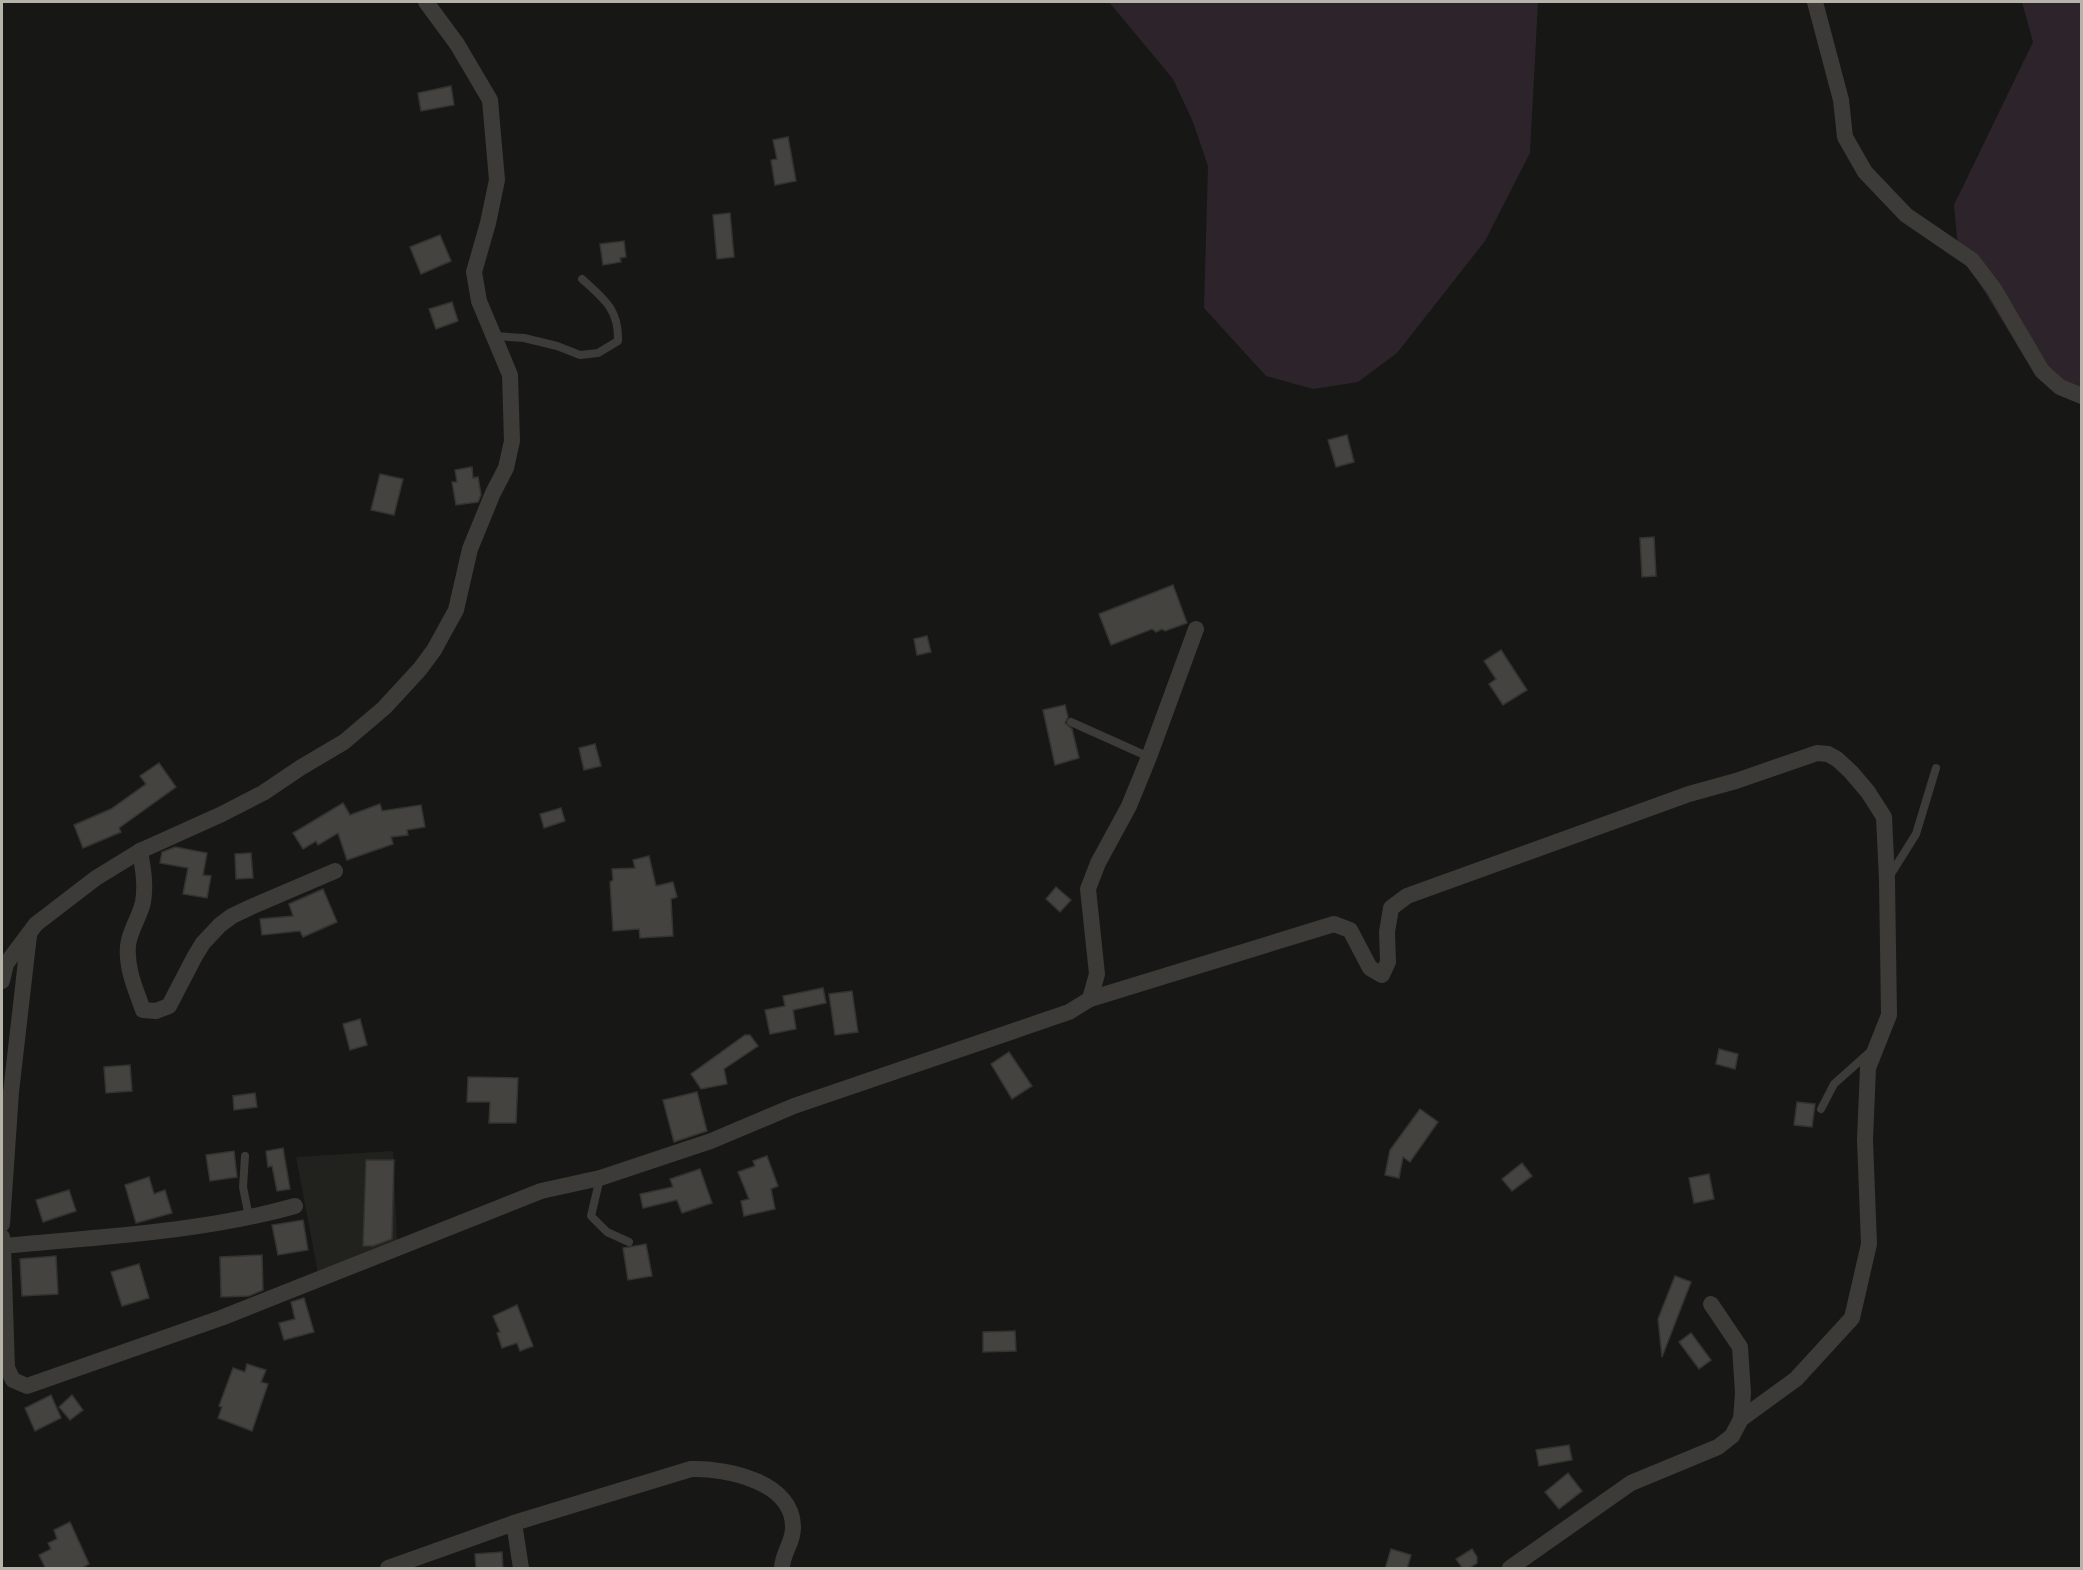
<svg xmlns="http://www.w3.org/2000/svg" width="2083" height="1570" font-family="'IBM Plex Sans',sans-serif">
	<style>
		.built { fill: #21211e }
		.green { fill: #2c242a }
		.building { fill: #44433f; stroke: #33332f; stroke-width: 1.5 }
		.lines { fill: none; stroke-linecap: round; stroke-linejoin: round }
		.lane { stroke: #3c3b37; stroke-width: 8 }
		.street { stroke: #3c3b37; stroke-width: 16 }
	</style>
	<rect width="100%" height="100%" fill="#171715"/>
	<!-- built -->
	<polygon class="built" points="393,1151 397,1242 318,1273 296,1157"/>
	<!-- green -->
	<g class="green">
		<polygon points="1109,2 1538,2 1530,153 1485,241 1397,353 1358,382 1313,389 1266,376 1204,308 1208,166 1193,122 1173,79"/>
		<polygon points="2022,2 2081,2 2081,394 2026,360 1958,248 1954,205 2033,42"/>
	</g>
	<!-- building -->
	<g class="building">
		<polygon points="451,86 454,105 421,111 418,93"/>
		<polygon points="788,137 796,181 775,185 771,160 777,159 773,140"/>
		<polygon points="730,213 734,257 717,259 713,215"/>
		<polygon points="440,235 451,261 421,274 410,247"/>
		<polygon points="624,241 626,257 620,258 621,262 603,265 600,244"/>
		<polygon points="452,302 458,321 436,329 429,309"/>
		<polygon points="1347,435 1354,462 1336,467 1328,440"/>
		<polygon points="472,467 473,478 478,477 481,495 478,502 456,505 452,482 457,482 455,470"/>
		<polygon points="380,474 403,479 394,515 371,510"/>
		<polygon points="1654,537 1656,576 1642,577 1640,538"/>
		<polygon points="1173,585 1187,623 1165,631 1162,629 1156,632 1152,629 1111,645 1099,614"/>
		<polygon points="927,636 931,652 917,655 914,639"/>
		<polygon points="1501,650 1527,690 1503,705 1489,684 1496,679 1484,661"/>
		<polygon points="1065,705 1068,717 1065,723 1072,729 1079,758 1055,765 1043,710"/>
		<polygon points="595,744 601,766 584,770 579,748"/>
		<polygon points="159,763 176,787 119,828 121,832 83,848 74,825 111,809 146,784 140,776"/>
		<polygon points="343,803 350,815 380,804 382,811 421,805 425,827 407,830 408,835 391,837 393,844 347,860 338,833 318,845 316,841 303,849 293,833"/>
		<polygon points="561,808 565,821 544,828 540,814"/>
		<polygon points="175,847 207,853 203,875 211,876 207,898 183,894 188,868 160,863 162,852"/>
		<polygon points="251,853 253,878 236,879 235,854"/>
		<polygon points="649,856 656,886 673,882 677,897 671,899 673,936 640,938 639,929 613,931 610,882 613,880 612,869 635,868 633,860"/>
		<polygon points="1056,887 1071,900 1060,912 1046,899"/>
		<polygon points="323,889 337,922 303,937 300,931 262,935 260,919 293,916 289,904"/>
		<polygon points="823,988 826,1003 793,1010 796,1029 770,1034 765,1010 785,1006 783,996"/>
		<polygon points="852,991 858,1032 835,1035 829,994"/>
		<polygon points="360,1019 367,1045 350,1050 343,1024"/>
		<polygon points="745,1035 750,1035 758,1046 724,1069 727,1084 701,1089 691,1074"/>
		<polygon points="1719,1049 1738,1054 1735,1069 1716,1064"/>
		<polygon points="1009,1052 1032,1086 1012,1099 991,1064"/>
		<polygon points="130,1065 132,1091 106,1093 104,1067"/>
		<polygon points="468,1077 518,1078 516,1123 489,1123 490,1102 467,1102"/>
		<polygon points="697,1092 707,1131 674,1142 663,1100"/>
		<polygon points="255,1093 257,1107 234,1110 233,1096"/>
		<polygon points="1797,1102 1815,1104 1812,1127 1794,1125"/>
		<polygon points="1420,1109 1438,1122 1410,1162 1403,1157 1399,1178 1385,1175 1390,1150"/>
		<polygon points="283,1148 290,1189 277,1191 272,1166 268,1167 266,1151"/>
		<polygon points="234,1151 237,1177 210,1181 206,1155"/>
		<polygon points="767,1156 778,1186 771,1189 775,1209 744,1216 741,1201 749,1199 738,1172 755,1166 753,1161"/>
		<polygon points="366,1160 394,1160 392,1239 373,1246 363,1246"/>
		<polygon points="1522,1163 1532,1176 1512,1191 1502,1179"/>
		<polygon points="700,1169 712,1203 682,1213 677,1200 643,1208 640,1194 673,1187 670,1179"/>
		<polygon points="1709,1174 1714,1199 1694,1203 1689,1178"/>
		<polygon points="149,1177 154,1194 165,1190 172,1213 136,1223 125,1185"/>
		<polygon points="69,1190 76,1211 43,1222 36,1200"/>
		<polygon points="303,1220 308,1250 278,1255 272,1225"/>
		<polygon points="646,1244 652,1276 628,1280 623,1248"/>
		<polygon points="262,1255 263,1290 249,1296 221,1297 220,1257"/>
		<polygon points="56,1256 58,1294 22,1296 20,1259"/>
		<polygon points="139,1264 149,1298 122,1306 111,1272"/>
		<polygon points="1675,1276 1691,1282 1662,1357 1658,1319"/>
		<polygon points="304,1298 314,1332 284,1340 279,1323 295,1319 291,1302"/>
		<polygon points="517,1305 533,1346 520,1351 517,1343 502,1348 497,1333 500,1332 493,1316"/>
		<polygon points="1015,1331 1016,1351 983,1352 983,1332"/>
		<polygon points="1691,1333 1711,1360 1699,1369 1679,1342"/>
		<polygon points="247,1364 266,1370 261,1382 268,1384 252,1431 218,1418 222,1407 219,1406 233,1368 245,1372"/>
		<polygon points="51,1395 61,1418 35,1431 25,1408"/>
		<polygon points="72,1395 83,1410 70,1420 59,1407"/>
		<polygon points="1569,1445 1572,1460 1539,1466 1536,1450"/>
		<polygon points="1568,1473 1582,1491 1559,1509 1545,1492"/>
		<polygon points="70,1522 89,1564 80,1569 46,1569 39,1555 51,1549 48,1543 57,1539 54,1530"/>
		<polygon points="1391,1549 1411,1555 1407,1569 1385,1569"/>
		<polygon points="1472,1549 1477,1557 1477,1563 1468,1569 1463,1569 1456,1559"/>
		<polygon points="502,1552 503,1569 476,1569 475,1554"/>
	</g>
	<g class="lines">
		<!-- lane -->
		<g class="lane">
			<path d="M495 336 524 338 557 346 580 355 598 353 618 341C619 309 604 299 582 279"/>
			<polyline points="1071,722 1149,757"/>
			<polyline points="1889,877 1916,834 1936,768"/>
			<polyline points="1821,1109 1834,1084 1871,1051"/>
			<polyline points="245,1156 243,1187 249,1217"/>
			<polyline points="600,1178 591,1216 607,1232 629,1242"/>
		</g>
		<!-- street -->
		<g class="street">
			<polyline points="1815,2 1841,100 1845,137 1865,172 1906,215 1972,260 1994,289 2042,371 2060,387 2082,396"/>
			<path d="M140 851C143 868 146 885 143 902 140 917 129 931 128 946 126 969 136 990 143 1010L156 1011 169 1006 195 956 203 943 220 925 232 916 251 907 335 871"/>
			<polyline points="2,981 6,964 36,924 96,878 140,851 222,814 263,793 300,768 344,742 384,708 420,669 434,650 456,610 470,549 493,493 506,468 512,441 510,375 479,301 474,272 488,223 497,180 490,100 457,44 426,2"/>
			<polyline points="1090,999 1334,924 1350,930 1370,968 1382,975 1388,962 1387,932 1391,908 1407,896 1689,794 1736,781 1817,753 1828,754 1837,759 1851,772 1868,792 1884,817 1887,880 1889,1015 1868,1068 1865,1140 1869,1244 1852,1318 1796,1379 1741,1419"/>
			<polyline points="2,1224 11,1092 29,935"/>
			<path d="M2 1237 3 1246C98 1237 203 1232 295 1206"/>
			<polyline points="3,1246 7,1368 13,1380 27,1386 221,1318 541,1191 600,1178 711,1141 794,1106 1069,1012 1090,999 1097,974 1088,889 1098,863 1129,806 1149,757 1196,629"/>
			<path d="M514 1523 691 1469C727 1468 794 1482 793 1528 793 1543 782 1554 782 1568"/>
			<polyline points="388,1568 514,1523 521,1568"/>
			<polyline points="1510,1568 1631,1483 1718,1447 1732,1436 1741,1419 1743,1393 1740,1347 1711,1304"/>
		</g>
	</g>
	<!-- border -->
	<rect width="2083" height="1570" fill="none" stroke="#b6b3a8" stroke-width="6"/>
</svg>
